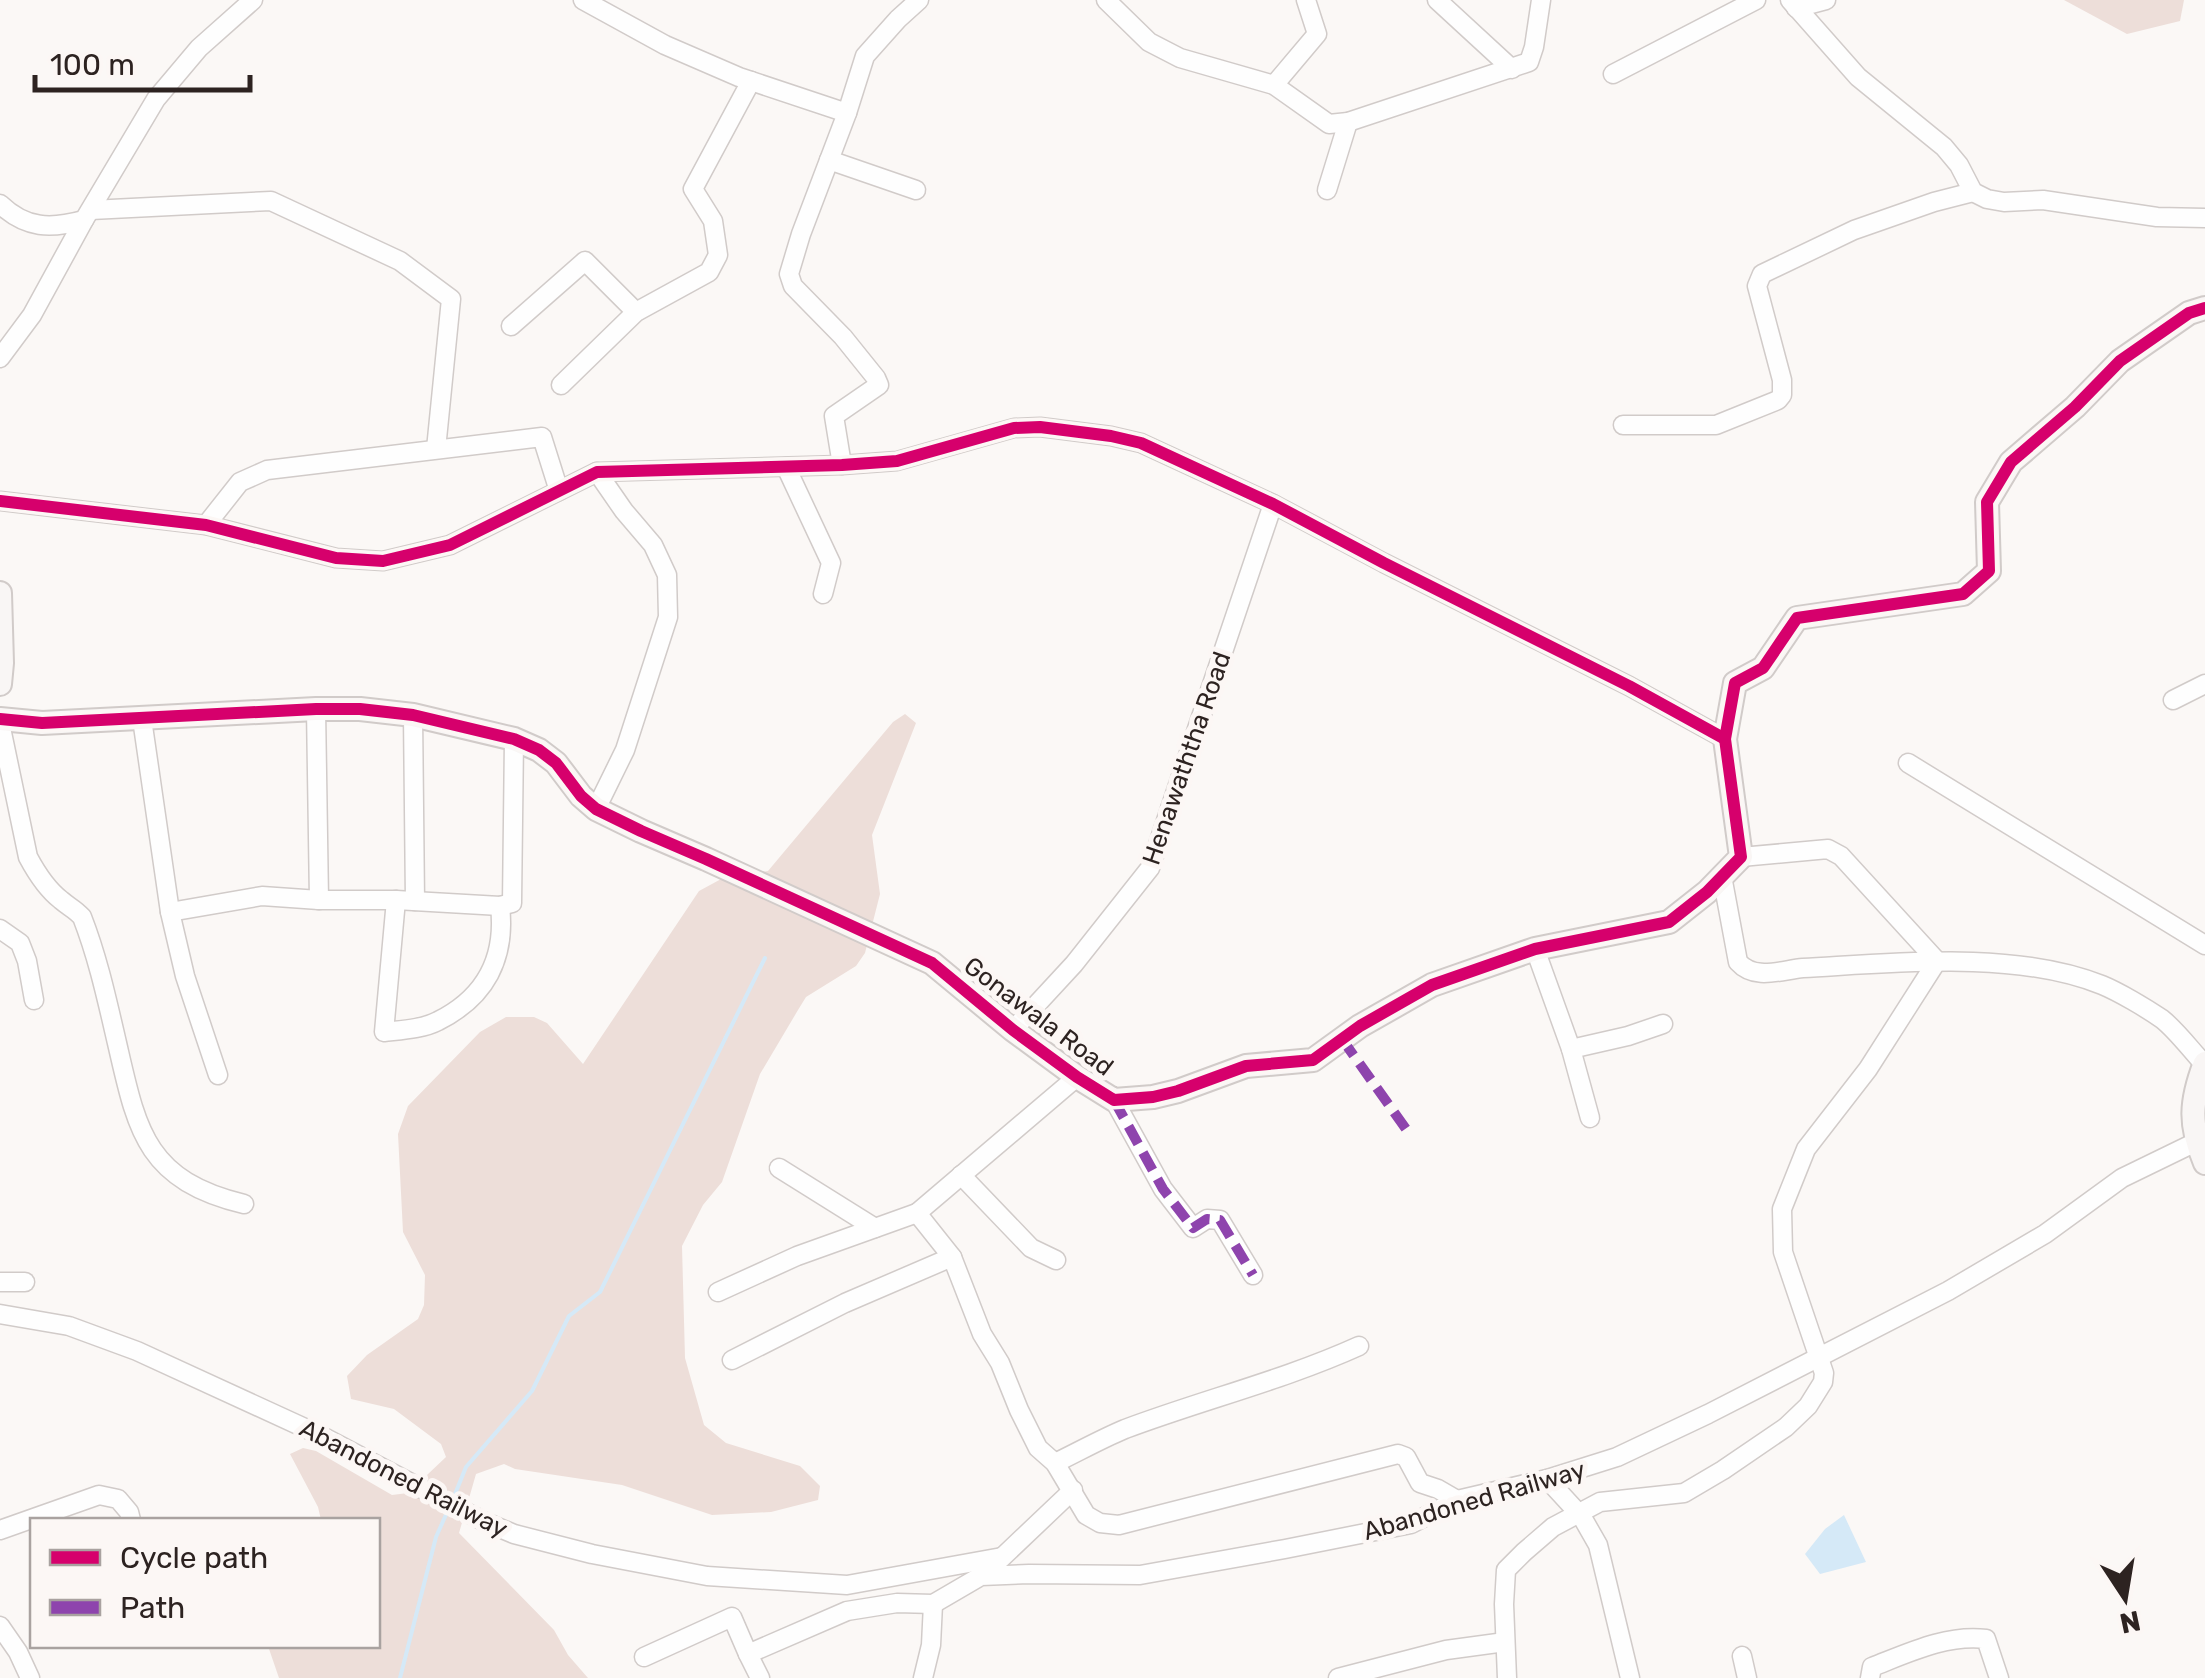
<svg xmlns="http://www.w3.org/2000/svg" width="2205" height="1678" font-family="Rubik,sans-serif">
	<style>
		.green { fill: #edded9 }
		.water { fill: #d5e9f7 }
		.lines { fill: none; stroke-linecap: round; stroke-linejoin: round }
		.stream { stroke: #d5e9f7; stroke-width: 4 }
		.street-casing { stroke: #d1cbc9; stroke-width: 21 }
		.secondary-casing { stroke: #d1cbc9; stroke-width: 26 }
		.street { stroke: #fefefe; stroke-width: 18 }
		.secondary { stroke: #f9f6f5; stroke-width: 22 }
		.quiet { stroke: #8e44ad; stroke-width: 10; stroke-dasharray: 20 10; stroke-linecap: butt }
		.cycleway-casing { stroke: #fcf7f5; stroke-width: 19 }
		.cycleway { stroke: #d6006c; stroke-width: 12 }
		.labels { text-anchor: middle; stroke-width: 10; stroke-linejoin: round; paint-order: stroke }
		.street-label { font-size: 25px; fill: #2d2321; stroke: #fcf7f5 }
	</style>
	<rect width="100%" height="100%" fill="#fbf8f6"/>
	<!-- green -->
	<g class="green">
		<polygon points="2064,0 2184,0 2180,21 2127,34"/>
		<polygon points="905,714 916,723 872,835 880,894 865,953 856,966 806,997 798,1010 760,1074 722,1182 703,1205 682,1246 685,1358 704,1425 726,1443 800,1466 820,1486 818,1500 771,1512 712,1515 622,1485 515,1469 504,1464 476,1474 459,1533 554,1630 568,1655 588,1678 279,1678 268,1646 378,1646 378,1520 321,1520 318,1507 290,1454 303,1448 316,1451 392,1495 408,1493 446,1457 441,1444 394,1409 351,1399 347,1376 367,1355 418,1319 424,1305 425,1275 403,1232 398,1134 408,1106 480,1032 506,1017 534,1017 547,1023 583,1064 699,891 723,878 768,871 893,722"/>
	</g>
	<!-- water -->
	<polygon class="water" points="1844,1515 1866,1562 1820,1574 1805,1554 1825,1529"/>
	<g class="lines">
		<!-- stream -->
		<g class="stream">
			<polyline points="453,1499 466,1467 532,1391 569,1316 600,1292 765,958"/>
			<polyline points="400,1678 436,1537 449,1508"/>
		</g>
		<!-- street casing -->
		<g class="street-casing">
			<g id="street">
				<polyline points="583,0 665,45 739,77 847,113"/>
				<polyline points="1106,0 1149,42 1180,58 1274,85 1329,124 1348,122 1529,62 1534,47 1541,0"/>
				<polyline points="1437,0 1512,69"/>
				<polyline points="1790,0 1858,77 1944,147 1959,165 1973,192 1987,199 2004,202 2043,200 2157,217 2205,218"/>
				<polyline points="1796,8 1826,0"/>
				<polyline points="1613,74 1756,0"/>
				<polyline points="1274,85 1317,34 1306,0"/>
				<polyline points="829,160 916,190"/>
				<polyline points="1327,190 1348,122"/>
				<path d="M0 204C26 229 51 229 84 220L156 99 199 48 253 0"/>
				<polyline points="91,210 271,201 400,261 451,299 436,449"/>
				<polyline points="511,326 585,261 636,312"/>
				<polyline points="0,358 32,315 84,220"/>
				<polyline points="561,385 636,312 709,272 718,255 713,221 693,189 751,81"/>
				<polyline points="1623,425 1716,425 1778,400 1782,395 1782,380 1757,286 1762,274 1854,230 1934,202 1973,192"/>
				<polyline points="842,465 834,416 879,385 876,378 843,337 793,286 789,274 801,234 847,113 865,56 898,19 919,0"/>
				<polyline points="786,467 831,563 823,594"/>
				<polyline points="0,501 206,525 336,558 383,561 450,545 597,472 842,465 897,461 1014,428 1040,427 1111,436 1141,443 1273,504 1384,563 1629,686 1725,739"/>
				<polyline points="206,525 240,482 267,470 542,437 559,491"/>
				<polyline points="2173,700 2205,684"/>
				<polyline points="316,709 319,900 396,900 500,906 512,903 514,739"/>
				<polyline points="413,715 415,901"/>
				<polyline points="142,719 170,912 185,976 218,1075"/>
				<path d="M0 723 28 857C36 872 48 890 61 900 69 907 75 909 82 917 98 958 107 1000 117 1043 137 1130 145 1180 244 1204"/>
				<polyline points="1908,763 2205,945"/>
				<polyline points="596,809 625,750 668,617 667,575 653,545 624,511 597,472"/>
				<path d="M1722 876 1738 962C1755 981 1781 970 1803 968 1895 963 2015 950 2102 985 2119 992 2146 1008 2162 1019 2177 1031 2191 1050 2204 1064"/>
				<path d="M396 900 384 1032C401 1030 423 1029 438 1021 486 997 506 958 500 906"/>
				<polyline points="170,912 262,896 319,900"/>
				<polyline points="0,929 20,943 27,961 34,1000"/>
				<polyline points="1535,949 1571,1049 1628,1036 1663,1024"/>
				<polyline points="1013,1030 1074,964 1150,868 1273,504"/>
				<polyline points="1571,1049 1590,1118"/>
				<polyline points="1077,1077 917,1213 952,1257 982,1334 1000,1363 1019,1410 1038,1448 1055,1463 1086,1515 1100,1523 1119,1525 1398,1454 1406,1457 1420,1483 1438,1489 1457,1500"/>
				<polyline points="1114,1100 1163,1189 1193,1228 1207,1219 1220,1220 1253,1275"/>
				<polyline points="779,1168 875,1228"/>
				<polyline points="961,1175 1031,1248 1056,1260"/>
				<polyline points="0,1282 25,1282"/>
				<polyline points="718,1292 797,1256 917,1213"/>
				<polyline points="0,1314 69,1326 137,1351 320,1435 483,1521 514,1534 592,1554 707,1576 847,1585 1002,1557"/>
				<polyline points="732,1360 845,1303 952,1257"/>
				<path d="M1055 1463C1078 1452 1101 1439 1125 1429 1202 1400 1284 1380 1359 1346"/>
				<polyline points="1547,1479 1582,1517 1598,1545 1630,1678"/>
				<polyline points="0,1530 99,1495 118,1499 129,1512 131,1520"/>
				<polyline points="993,1566 1073,1490"/>
				<polyline points="0,1626 18,1652 30,1678"/>
				<polyline points="1742,1656 1747,1678"/>
				<polyline points="644,1657 732,1617 748,1654"/>
				<polyline points="760,1678 748,1654 847,1611 897,1603 933,1604 981,1576 1029,1574 1140,1575 1285,1549 1411,1524 1457,1500 1547,1479 1617,1457 1708,1414 1948,1291 2045,1234 2122,1178 2196,1142 2205,1132"/>
				<polyline points="923,1678 931,1645 933,1604"/>
				<polyline points="1338,1678 1446,1650 1505,1642"/>
				<polyline points="1507,1678 1504,1604 1506,1570 1524,1552 1553,1527 1600,1502 1684,1493 1723,1470 1786,1427 1808,1406 1823,1382 1824,1373 1783,1252 1782,1209 1806,1149 1868,1069 1937,961 1841,856 1828,849 1741,857"/>
				<path d="M1870 1678 1872 1667C1908 1653 1947 1634 1986 1639L1999 1678"/>
			</g>
		</g>
		<!-- secondary casing -->
		<g class="secondary-casing">
			<g id="secondary">
				<polyline points="0,593 2,663 0,684"/>
				<polyline points="0,719 42,723 316,709 360,709 413,715 514,739 539,750 556,763 581,796 596,809 641,831 706,859 932,963 1013,1030 1077,1077 1114,1100 1153,1097 1178,1091 1246,1066 1313,1060 1360,1026 1432,985 1535,949 1669,922 1707,892 1741,857 1725,739 1735,683 1763,668 1797,618 1963,594 1989,571 1987,502 2011,462 2075,407 2120,361 2189,313 2205,308"/>
				<path d="M2205 1063C2190 1102 2189 1125 2205 1163"/>
			</g>
		</g>
		<!-- street -->
		<use href="#street" class="street"/>
		<!-- secondary -->
		<use href="#secondary" class="secondary"/>
		<!-- quiet -->
		<g class="quiet">
			<polyline points="1342,1039 1406,1129"/>
			<polyline points="1114,1100 1163,1189 1193,1228 1207,1219 1220,1220 1253,1275"/>
		</g>
		<!-- cycleway casing -->
		<g class="cycleway-casing">
			<g id="cycleway">
				<polyline points="0,501 206,525 336,558 383,561 450,545 597,472 842,465 897,461 1014,428 1040,427 1111,436 1141,443 1273,504 1384,563 1629,686 1725,739"/>
				<polyline points="0,719 42,723 316,709 360,709 413,715 514,739 539,750 556,763 581,796 596,809 641,831 706,859 932,963 1013,1030 1077,1077 1114,1100 1153,1097 1178,1091 1246,1066 1313,1060 1360,1026 1432,985 1535,949 1669,922 1707,892 1741,857 1725,739 1735,683 1763,668 1797,618 1963,594 1989,571 1987,502 2011,462 2075,407 2120,361 2189,313 2205,308"/>
			</g>
		</g>
		<!-- cycleway -->
		<use href="#cycleway" class="cycleway"/>
	</g>
	<g class="labels">
		<!-- street labels -->
		<g class="street-label">
			<text transform="translate(1186 758) rotate(-71)" y="9">Henawaththa Road</text>
			<text transform="translate(1039 1016) rotate(37)" y="9">Gonawala Road</text>
			<text transform="translate(404 1478) rotate(27)" y="9">Abandoned Railway</text>
			<text transform="translate(1474 1500) rotate(-16)" y="9">Abandoned Railway</text>
		</g>
	</g>
	<!-- legend -->
	<rect x="30" y="1518" width="350" height="130" fill="#fcf7f5" stroke="#a9a2a0" stroke-width="2.5"/>
	<rect x="50" y="1550" width="50" height="15" fill="#d6006c" stroke="#a9a2a0" stroke-width="2.5"/>
	<text x="120" y="1568" font-size="30" fill="#2d2321">Cycle path</text>
	<rect x="50" y="1600" width="50" height="15" fill="#8e44ad" stroke="#a9a2a0" stroke-width="2.5"/>
	<text x="120" y="1618" font-size="30" fill="#2d2321">Path</text>
	<!-- north arrow -->
	<g transform="translate(2125 1598) rotate(168)" stroke="#fcf7f5" stroke-width="8" paint-order="stroke">
	<path d="M0-8L18 38L0 25L-18 38Z" fill="#2d2321"/>
	<text y="-15" font-size="28" font-weight="bold" text-anchor="middle" fill="#2d2321">N</text>
	</g>
	<!-- scale -->
	<path d="M35 75v15h215v-15" fill="none" stroke="#2d2321" stroke-width="5"/>
	<text x="50" y="75" font-size="30" fill="#2d2321" stroke="#fcf7f5" stroke-width="8" paint-order="stroke">100 m</text>
</svg>
